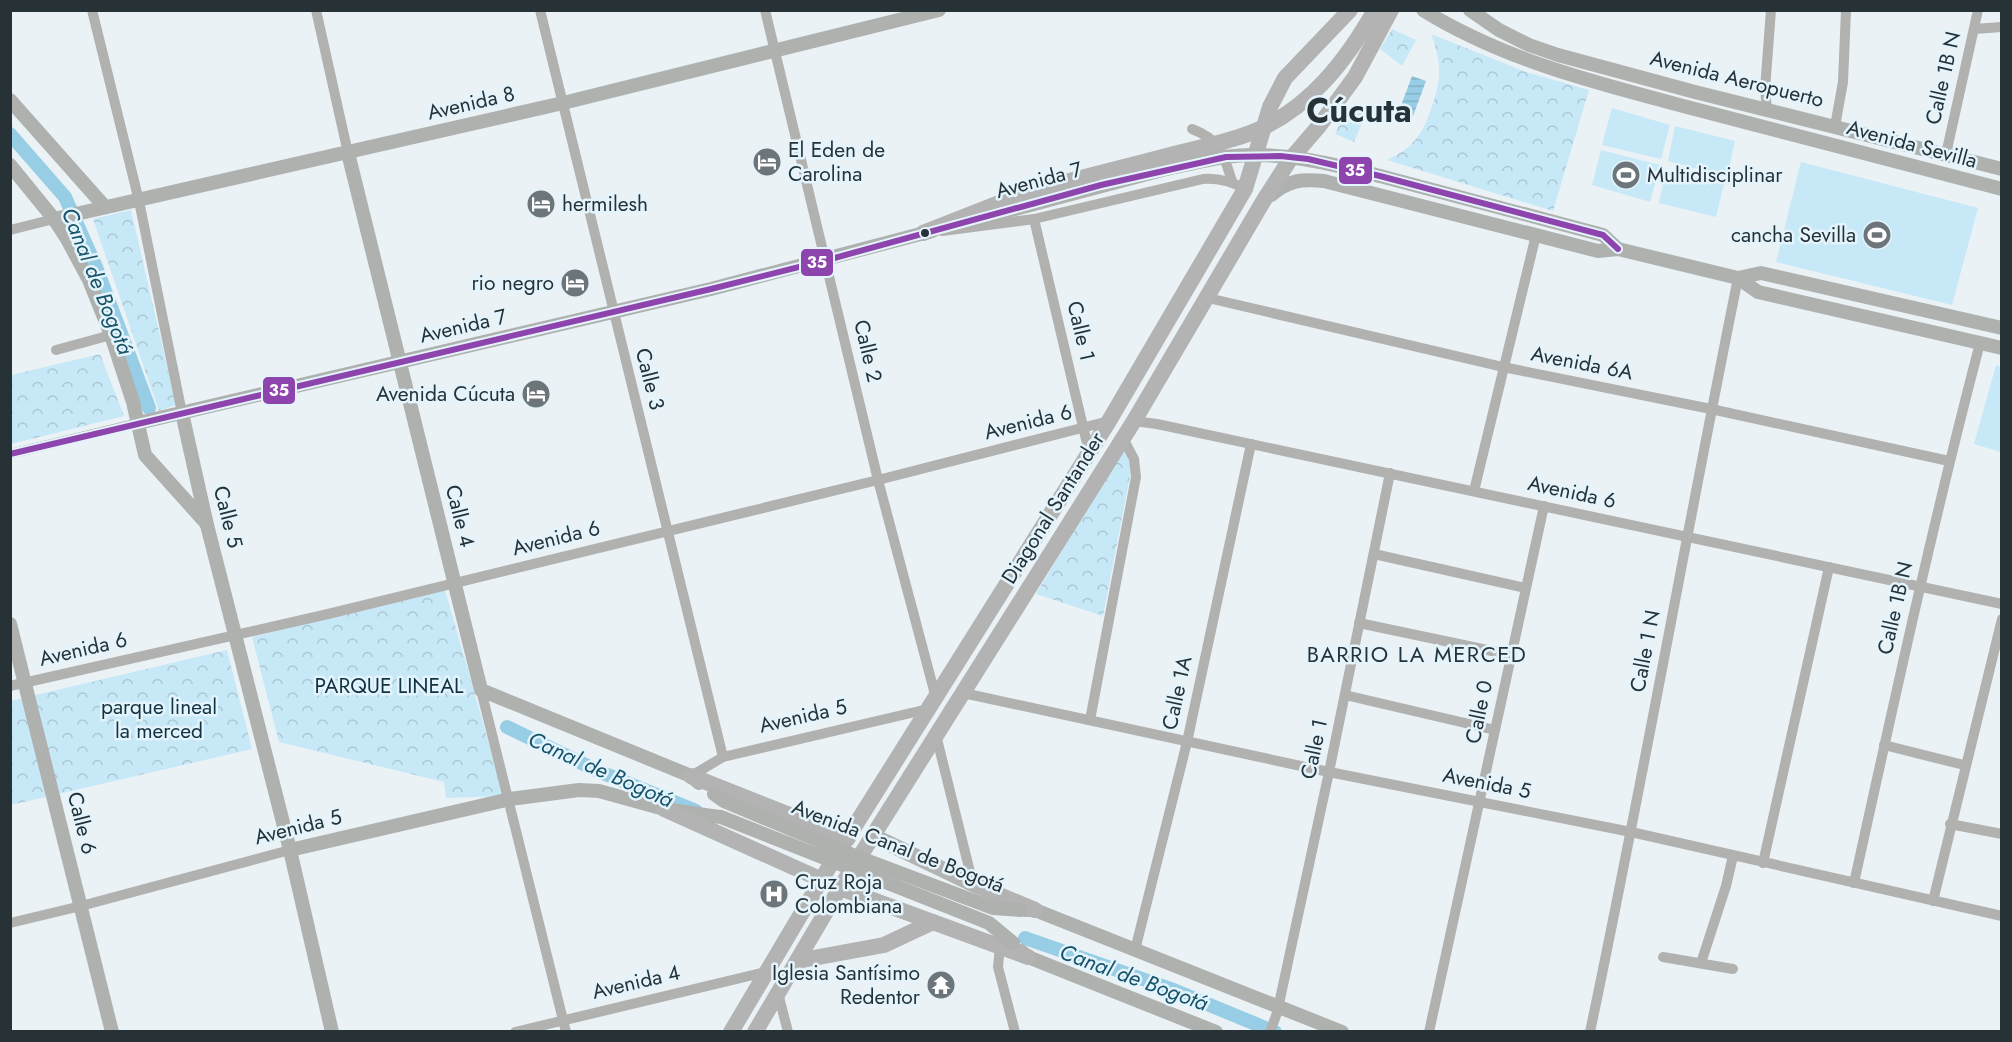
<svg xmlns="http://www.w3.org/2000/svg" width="2012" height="1042" font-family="Jost,sans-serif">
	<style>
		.green { fill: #c7e8f7 }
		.park { fill: url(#park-crowns) }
		.water { fill: url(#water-rules) }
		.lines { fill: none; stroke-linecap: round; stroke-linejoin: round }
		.canal { stroke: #98cee5; stroke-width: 14 }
		.street { stroke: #b1b1af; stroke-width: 10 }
		.secondary { stroke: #afb1af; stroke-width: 14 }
		.primary { stroke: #b2b3b2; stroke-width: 16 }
		.secondary-bridge { stroke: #afb1af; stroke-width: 14 }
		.primary-bridge { stroke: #b2b3b2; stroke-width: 16 }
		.bus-1-casing { stroke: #e4f4fc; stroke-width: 10 }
		.bus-1 { stroke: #8e44ad; stroke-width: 6 }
		.bus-dot { fill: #273237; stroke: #e4f4fc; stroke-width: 2 }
		.labels { text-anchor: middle; stroke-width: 5; stroke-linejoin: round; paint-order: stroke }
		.street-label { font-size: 21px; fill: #273237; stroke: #e4f4fc }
		.poi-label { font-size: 21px; fill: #273237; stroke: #e4f4fc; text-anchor: start }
		.park-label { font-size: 21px; fill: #113341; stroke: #e4f4fc }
		.water-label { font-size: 22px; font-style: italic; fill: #175369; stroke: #e4f4fc }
		.neighbourhood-label { font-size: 22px; letter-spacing: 1.5px; fill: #273237; stroke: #e4f4fc }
		.town-label { font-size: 33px; font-weight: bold; fill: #273237; stroke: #e4f4fc }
		.line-badge { stroke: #e4f4fc; stroke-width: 2 }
		.badge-label { font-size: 16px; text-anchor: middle; font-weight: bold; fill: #fff }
	</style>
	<defs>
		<pattern id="park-crowns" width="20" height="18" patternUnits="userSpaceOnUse" patternTransform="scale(1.5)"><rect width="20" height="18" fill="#c7e8f7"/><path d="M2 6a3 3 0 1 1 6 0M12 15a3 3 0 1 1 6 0" fill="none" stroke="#abc7d4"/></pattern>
		<pattern id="water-rules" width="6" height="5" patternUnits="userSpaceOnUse" patternTransform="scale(1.5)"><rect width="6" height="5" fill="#98cee5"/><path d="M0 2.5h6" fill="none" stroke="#83b1c5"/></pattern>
	</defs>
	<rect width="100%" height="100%" fill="#eaf2f6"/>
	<!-- green -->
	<g class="green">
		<polygon points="1612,108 1670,125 1661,159 1602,145"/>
		<polygon points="1675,126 1735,141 1727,177 1668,161"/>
		<polygon points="1601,150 1660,165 1650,202 1592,185"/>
		<polygon points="1801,162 1978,208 1952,305 1776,262"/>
		<polygon points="1666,170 1724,184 1716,217 1659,203"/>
		<polygon points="1996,365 2001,367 2001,452 1974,444"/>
	</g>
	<!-- park -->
	<g class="park">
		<polygon points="1392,29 1416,40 1402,66 1380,49"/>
		<path d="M1431 34 1526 72 1589 90 1553 211 1387 160C1394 156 1401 153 1407 148 1418 139 1426 125 1430 112 1441 81 1443 65 1431 34Z"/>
		<polygon points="1367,112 1354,142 1335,134 1343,116"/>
		<polygon points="131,210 176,405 159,411 93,219"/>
		<polygon points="100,354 124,416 11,444 11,375"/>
		<polygon points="1123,448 1132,466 1103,616 1036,594"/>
		<polygon points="445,590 504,796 446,798 444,782 279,742 252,637"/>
		<polygon points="227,650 252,749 11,805 10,701"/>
	</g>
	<!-- water -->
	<polygon class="water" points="1412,76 1426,81 1413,116 1399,111"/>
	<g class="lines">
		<!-- canal -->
		<g class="canal">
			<polyline points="10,134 65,197 96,267 149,408"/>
			<polyline points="507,727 598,771 696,811"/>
			<polyline points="1025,938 1171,989 1275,1032"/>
		</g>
		<!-- street -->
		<g class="street">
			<polyline points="92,10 139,201 182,413"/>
			<polyline points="316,10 348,153"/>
			<polyline points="540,10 723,757"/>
			<polyline points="765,10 878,480 936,698"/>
			<polyline points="1974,29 2002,27"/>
			<polyline points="1767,110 1765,89 1771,10"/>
			<polyline points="1835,126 1843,82 1846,10"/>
			<path d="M1192 129C1221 140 1223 154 1232 181"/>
			<polyline points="1946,154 1978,10"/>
			<polyline points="1034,219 1089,452"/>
			<polyline points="10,230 54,219"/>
			<path d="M942 231 1034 219 1203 179C1219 178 1231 181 1245 189"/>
			<polyline points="1208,298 1503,367 1711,409 1949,461"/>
			<polyline points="56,350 111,335"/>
			<polyline points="1134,421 1157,424 2002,604"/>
			<polyline points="10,454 138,423"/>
			<polyline points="1474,491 1536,235"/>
			<polyline points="1374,554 1526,588"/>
			<polyline points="1359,623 1511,655"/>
			<polyline points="10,686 328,614 878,480 1109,421"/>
			<polyline points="481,690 566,1032"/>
			<polyline points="963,693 1329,772 1631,832 2002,916"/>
			<polyline points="1345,695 1495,730"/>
			<polyline points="1090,720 1136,477 1134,459 1123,438"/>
			<polyline points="936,735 973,884"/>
			<polyline points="1884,745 1964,765"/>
			<polyline points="691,776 723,757 928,709"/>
			<polyline points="1950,824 2002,834"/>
			<polyline points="1763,863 1829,567"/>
			<path d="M1854 883C1894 702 1933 522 1980 343"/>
			<polyline points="1933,901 2002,619"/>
			<polyline points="10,923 81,906 290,850"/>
			<polyline points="1000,946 998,967 1015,1032"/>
			<polyline points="1135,950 1187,742 1251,444"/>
			<polyline points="1663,957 1733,969"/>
			<polyline points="1701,963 1726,886 1733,856"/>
			<polyline points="778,993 788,1032"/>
			<polyline points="515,1032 766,972"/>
			<polyline points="1270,1032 1277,1013 1329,772 1390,473"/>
			<polyline points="1429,1032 1544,506"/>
			<path d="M1590 1032C1643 781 1687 529 1738 278"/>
		</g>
		<!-- secondary -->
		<g class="secondary">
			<path d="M1423 10C1510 64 1612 87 1710 113 1807 138 1904 163 2002 189"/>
			<polyline points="1470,10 1499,30 1529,45 1558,55 1695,92 2002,169"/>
			<polyline points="10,100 105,207"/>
			<polyline points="348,153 481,690 691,776 699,783"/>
			<polyline points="10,165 54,219 67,239 89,280 111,335 133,402 145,455 206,523"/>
			<polyline points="1380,176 1603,235 1618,249"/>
			<path d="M1271 195C1289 180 1301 179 1324 181L1598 251 1618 249 1738 278 1758 292 2002 348"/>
			<polyline points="54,219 563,103 939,10"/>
			<polyline points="977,219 1166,169"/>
			<polyline points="1738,278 1761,273 2002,328"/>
			<polyline points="182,413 207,525 290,850 332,1032"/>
			<polyline points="138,423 711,289 932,231"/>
			<polyline points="10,624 112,1032"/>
			<polyline points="290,850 510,799 579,790 599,791 664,809 712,816"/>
			<polyline points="1025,910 1035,910 1342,1032"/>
			<polyline points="1021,951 1028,957 1216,1032"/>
		</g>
		<!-- primary -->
		<g class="primary">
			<polyline points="923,233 1030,191 1163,157"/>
			<polyline points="691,776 848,838"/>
			<polyline points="664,809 822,880"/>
			<polyline points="873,836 973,884 1035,910"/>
			<polyline points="840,888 1028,957"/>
			<polyline points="797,961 884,945 933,922"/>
			<polyline points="731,1032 829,867 1109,421 1245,189 1270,107 1285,78 1350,10"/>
			<polyline points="755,1032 840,888 1134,421 1264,200 1289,161 1319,126 1355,77 1391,10"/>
		</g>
		<!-- secondary-bridge -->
		<g class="secondary-bridge">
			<path d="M1166 169C1185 165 1205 160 1225 157 1277 150 1329 163 1380 176"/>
			<polyline points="714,794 724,801 855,856 993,908 1020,910"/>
			<polyline points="712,816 721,817 989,923 1013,943"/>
		</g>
		<!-- primary-bridge -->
		<path class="primary-bridge" d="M1163 157C1192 149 1226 143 1253 132 1309 109 1346 61 1375 10"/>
		<!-- bus-1 casing -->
		<g class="bus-1-casing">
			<polyline id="bus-1" points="10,454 711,289 827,260 1101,185 1226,157 1280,156 1308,159 1380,176 1603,235 1618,249"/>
		</g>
		<!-- bus-1 -->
		<use href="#bus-1" class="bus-1"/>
	</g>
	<!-- icons -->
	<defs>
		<g id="hotel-disc" transform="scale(1.5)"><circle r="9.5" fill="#6b757a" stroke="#e4f4fc"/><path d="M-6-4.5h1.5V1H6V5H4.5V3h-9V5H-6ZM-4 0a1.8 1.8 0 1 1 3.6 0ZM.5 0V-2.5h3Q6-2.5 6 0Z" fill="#fff"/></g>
		<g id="stadium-disc" transform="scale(1.5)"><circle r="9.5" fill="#6b757a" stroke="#e4f4fc"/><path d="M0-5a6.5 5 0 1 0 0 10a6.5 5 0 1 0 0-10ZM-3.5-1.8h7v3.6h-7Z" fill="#fff"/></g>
		<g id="hospital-disc" transform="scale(1.5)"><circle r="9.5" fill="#6b757a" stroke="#e4f4fc"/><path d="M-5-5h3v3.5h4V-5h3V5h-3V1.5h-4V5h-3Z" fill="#fff"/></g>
		<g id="temple-disc" transform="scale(1.5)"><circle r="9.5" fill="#6b757a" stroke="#e4f4fc"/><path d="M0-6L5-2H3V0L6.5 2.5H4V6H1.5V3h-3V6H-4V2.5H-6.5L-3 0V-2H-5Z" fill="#fff"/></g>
	</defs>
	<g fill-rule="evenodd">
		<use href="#hotel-disc" x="767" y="162"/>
		<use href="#stadium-disc" x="1626" y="175"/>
		<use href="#hotel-disc" x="541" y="204"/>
		<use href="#stadium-disc" x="1877" y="235"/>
		<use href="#hotel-disc" x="575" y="283"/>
		<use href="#hotel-disc" x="536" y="394"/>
		<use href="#hospital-disc" x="774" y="894"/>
		<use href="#temple-disc" x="941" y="985"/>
	</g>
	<!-- markers -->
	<circle class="bus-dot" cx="925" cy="233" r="5"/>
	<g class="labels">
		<!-- street labels -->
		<g class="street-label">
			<text transform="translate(1943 78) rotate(-77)" y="7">Calle 1B N</text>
			<text transform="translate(1737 79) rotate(14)" y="7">Avenida Aeropuerto</text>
			<text transform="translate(471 103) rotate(-13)" y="7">Avenida 8</text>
			<text transform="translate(1912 144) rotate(15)" y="7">Avenida Sevilla</text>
			<text transform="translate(1039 180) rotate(-15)" y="7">Avenida 7</text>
			<text transform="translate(463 326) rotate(-13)" y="7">Avenida 7</text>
			<text transform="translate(1081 331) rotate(77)" y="7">Calle 1</text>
			<text transform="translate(868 351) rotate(77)" y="7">Calle 2</text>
			<text transform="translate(1582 363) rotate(11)" y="7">Avenida 6A</text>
			<text transform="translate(650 379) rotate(76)" y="7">Calle 3</text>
			<text transform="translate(1028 422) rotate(-14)" y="7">Avenida 6</text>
			<text transform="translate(1572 492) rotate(12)" y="7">Avenida 6</text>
			<text transform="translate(1053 508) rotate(-58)" y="7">Diagonal Santander</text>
			<text transform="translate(460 516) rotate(76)" y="7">Calle 4</text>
			<text transform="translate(228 517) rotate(76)" y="7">Calle 5</text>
			<text transform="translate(556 538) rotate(-14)" y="7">Avenida 6</text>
			<text transform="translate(1895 608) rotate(-77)" y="7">Calle 1B N</text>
			<text transform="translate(83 649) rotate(-13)" y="7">Avenida 6</text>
			<text transform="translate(1645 651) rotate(-79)" y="7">Calle 1 N</text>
			<text transform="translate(1177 693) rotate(-78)" y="7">Calle 1A</text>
			<text transform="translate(1479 712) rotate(-78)" y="7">Calle 0</text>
			<text transform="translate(803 716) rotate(-13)" y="7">Avenida 5</text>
			<text transform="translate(1314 749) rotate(-78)" y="7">Calle 1</text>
			<text transform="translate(1487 783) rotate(11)" y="7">Avenida 5</text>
			<text transform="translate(82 823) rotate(76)" y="7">Calle 6</text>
			<text transform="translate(298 827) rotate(-14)" y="7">Avenida 5</text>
			<text transform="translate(898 846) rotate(21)" y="7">Avenida Canal de Bogotá</text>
			<text transform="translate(636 982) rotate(-13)" y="7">Avenida 4</text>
		</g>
		<!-- poi labels -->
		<g class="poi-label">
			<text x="788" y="157">El Eden de<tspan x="788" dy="24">Carolina</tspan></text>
			<text x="1647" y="182">Multidisciplinar</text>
			<text x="562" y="211">hermilesh</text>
			<text x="1856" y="242" text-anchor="end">cancha Sevilla</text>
			<text x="554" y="290" text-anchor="end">rio negro</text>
			<text x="515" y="401" text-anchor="end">Avenida Cúcuta</text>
			<text x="795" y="889">Cruz Roja<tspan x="795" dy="24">Colombiana</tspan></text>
			<text x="920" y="980" text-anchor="end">Iglesia Santísimo<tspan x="920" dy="24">Redentor</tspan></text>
		</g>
		<!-- park labels -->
		<g class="park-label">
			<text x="389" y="693">PARQUE LINEAL</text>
			<text x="159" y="714">parque lineal<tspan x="159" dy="24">la merced</tspan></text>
		</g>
		<!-- water labels -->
		<g class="water-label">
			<text transform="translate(98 281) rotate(68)" y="8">Canal de Bogotá</text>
			<text transform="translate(601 769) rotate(24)" y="8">Canal de Bogotá</text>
			<text transform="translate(1134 977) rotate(20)" y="8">Canal de Bogotá</text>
		</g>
		<!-- neighbourhood labels -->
		<g class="neighbourhood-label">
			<text x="1417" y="662">BARRIO LA MERCED</text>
		</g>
		<!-- town labels -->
		<g class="town-label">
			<text x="1359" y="122">Cúcuta</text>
		</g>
	</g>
	<g class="line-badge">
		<rect x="1338" y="156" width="35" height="29" rx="6" fill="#8e44ad"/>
		<rect x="800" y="248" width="34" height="29" rx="6" fill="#8e44ad"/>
		<rect x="262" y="376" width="34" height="29" rx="6" fill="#8e44ad"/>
	</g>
	<g class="badge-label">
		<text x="1355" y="176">35</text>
		<text x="817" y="268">35</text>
		<text x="279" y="396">35</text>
	</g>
	<!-- border -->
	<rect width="2012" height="1042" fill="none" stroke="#273237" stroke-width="24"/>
</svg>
